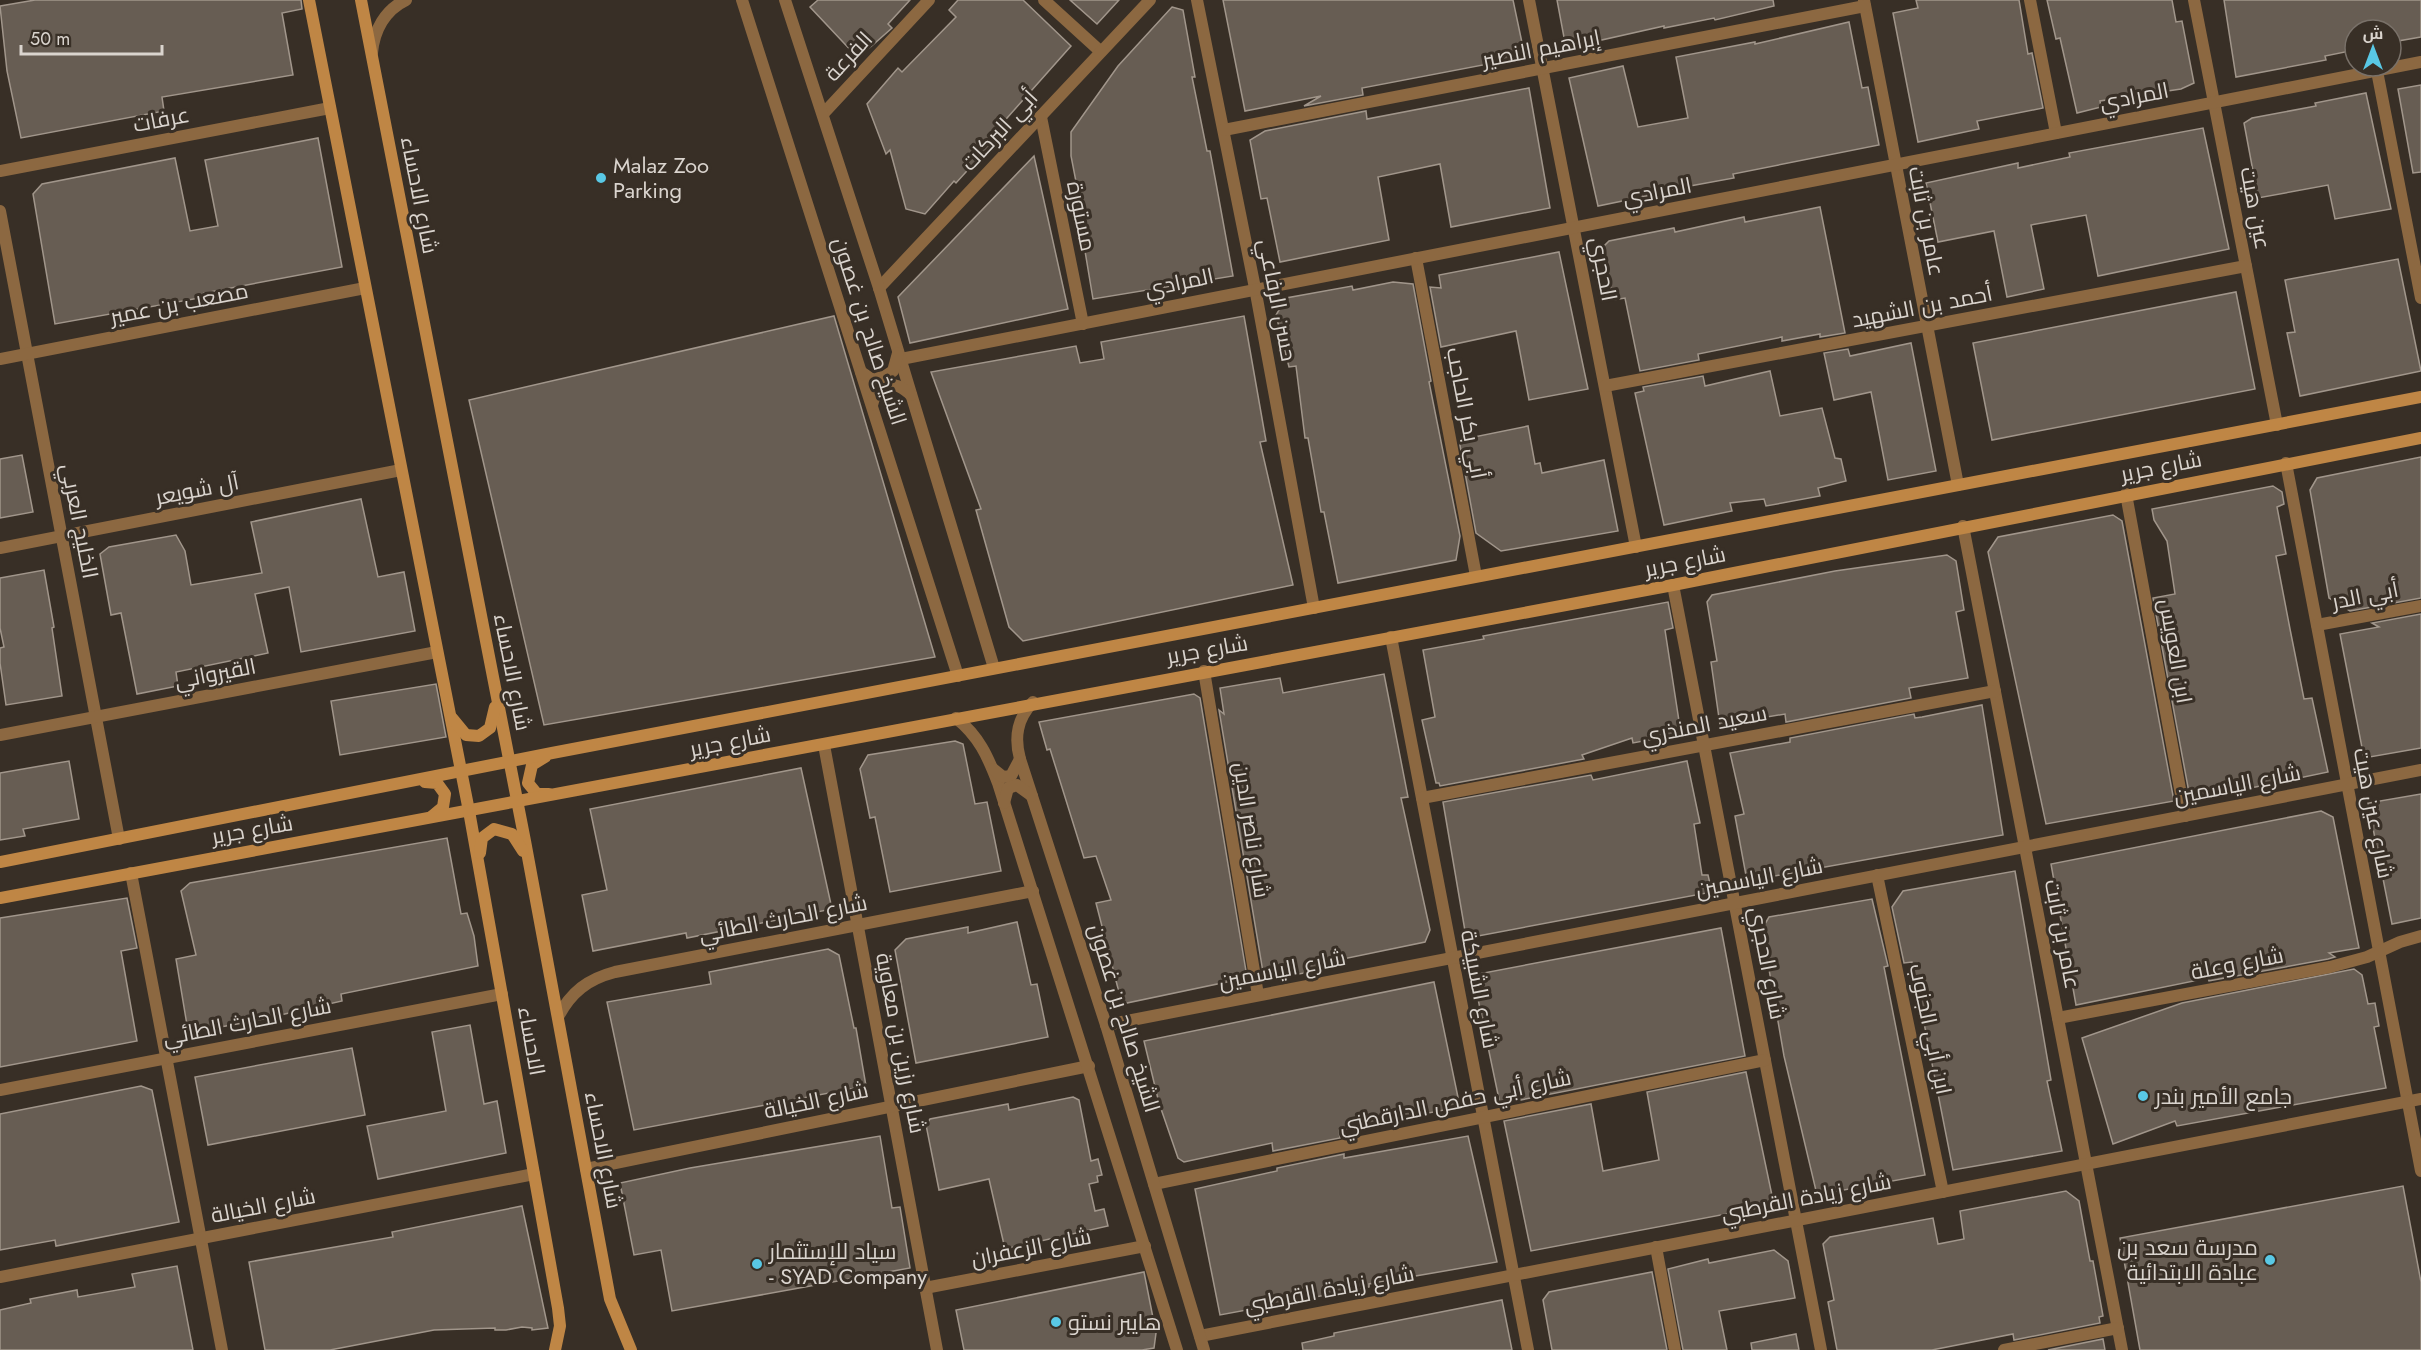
<svg xmlns="http://www.w3.org/2000/svg" width="2421" height="1350" font-family="Jost,Cairo,sans-serif">
	<style>
		.building { fill: #675d53; stroke: #a1968b; stroke-width: 1.5 }
		.lines { fill: none; stroke-linecap: round; stroke-linejoin: round }
		.minor { stroke: #8c6841; stroke-width: 12 }
		.tertiary { stroke: #8c6841; stroke-width: 12 }
		.secondary { stroke: #bf8645; stroke-width: 12 }
		.poi-dot { fill: #59c8e5; stroke: #382f26; stroke-width: 2 }
		.labels { text-anchor: middle; stroke-width: 6; stroke-linejoin: round; paint-order: stroke }
		.street-label { font-size: 22px; fill: #dad4ce; stroke: #382f26 }
		.poi-label { font-size: 22px; fill: #dad4ce; stroke: #382f26; text-anchor: start }
	</style>
	<rect width="100%" height="100%" fill="#382f26"/>
	<!-- building -->
	<g class="building">
		<polygon points="35,0 301,0 302,9 282,13 293,75 162,97 164,111 21,138 7,71 0,6"/>
		<polygon points="818,0 910,0 888,24 892,28 858,58 810,7"/>
		<polygon points="958,0 1023,0 1071,46 992,135 996,139 956,183 954,181 925,214 906,209 890,150 886,154 867,104 898,68 902,72 956,17 949,10"/>
		<polygon points="1070,0 1119,0 1097,24"/>
		<polygon points="1223,0 1513,0 1525,57 1362,88 1363,95 1304,106 1321,96 1245,111"/>
		<polygon points="1557,0 1773,0 1774,6 1715,20 1714,18 1664,28 1664,26 1566,48"/>
		<polygon points="1916,0 2019,0 2028,54 2032,53 2043,108 1977,121 1979,129 1918,142 1893,13 1918,8"/>
		<polygon points="2047,0 2172,0 2176,22 2182,21 2194,83 2181,89 2100,101 2101,107 2077,113 2060,38 2056,39"/>
		<polygon points="2224,0 2421,0 2421,37 2392,42 2391,30 2355,30 2355,50 2325,56 2326,60 2236,77"/>
		<polygon points="1172,7 1183,10 1195,77 1192,77 1207,151 1210,151 1216,183 1233,276 1093,299 1077,203 1080,202 1071,156 1071,132 1118,66"/>
		<polygon points="1849,22 1862,88 1868,87 1879,145 1733,174 1734,178 1652,193 1652,195 1598,206 1569,78 1623,66 1638,127 1688,118 1676,57 1755,42 1755,44"/>
		<polygon points="2421,85 2421,172 2413,173 2398,89"/>
		<polygon points="1529,88 1550,208 1451,227 1440,164 1378,177 1389,240 1280,262 1267,198 1261,199 1250,140 1265,131 1366,111 1367,119"/>
		<polygon points="2366,93 2391,209 2335,219 2328,185 2258,198 2244,123 2252,118 2316,106 2315,103"/>
		<polygon points="2203,128 2229,249 2098,276 2086,215 2031,225 2044,289 2007,297 1994,231 1938,242 1926,183 2018,163 2018,168 2070,157 2069,153"/>
		<polygon points="318,138 342,267 204,293 205,297 55,324 33,194 42,184 175,158 190,231 218,226 205,160"/>
		<polygon points="1034,156 1068,309 910,343 898,297"/>
		<polygon points="1820,207 1845,333 1820,337 1820,334 1782,341 1782,337 1698,354 1699,360 1640,371 1625,298 1613,300 1603,247 1609,241 1674,228 1675,232 1744,217 1745,222"/>
		<polygon points="1559,252 1588,389 1529,400 1516,331 1441,347 1430,287 1441,288 1439,275"/>
		<polygon points="2398,259 2421,371 2300,396 2287,333 2295,332 2285,280"/>
		<polygon points="1393,282 1413,284 1431,381 1429,382 1460,536 1456,560 1338,583 1324,512 1321,512 1308,438 1305,438 1296,366 1289,367 1276,315 1286,298 1352,286 1353,290"/>
		<polygon points="2236,292 2255,389 1992,440 1973,343"/>
		<polygon points="834,316 935,657 544,725 469,400"/>
		<polygon points="1244,316 1266,441 1260,442 1293,585 1023,641 1009,627 976,510 981,509 931,372 1076,346 1080,363 1104,359 1101,342"/>
		<polygon points="1911,343 1936,471 1888,480 1871,392 1834,400 1824,353 1848,349 1850,356"/>
		<polygon points="1770,371 1780,416 1822,408 1835,458 1841,459 1846,481 1818,488 1820,496 1766,506 1764,499 1730,503 1732,511 1664,525 1635,393 1644,391 1643,387 1703,376 1705,386"/>
		<polygon points="1528,426 1535,464 1540,463 1542,473 1604,460 1618,531 1501,551 1476,533 1459,440"/>
		<polygon points="22,455 33,512 0,518 0,459"/>
		<polygon points="2421,457 2421,598 2350,611 2329,598 2310,490 2317,478"/>
		<polygon points="2273,486 2282,492 2284,504 2277,507 2286,554 2276,556 2290,629 2304,699 2312,698 2328,772 2193,800 2190,798 2153,598 2175,594 2167,541 2154,520 2152,509"/>
		<polygon points="361,499 378,577 404,572 415,631 301,652 289,587 255,594 268,653 176,672 178,686 137,694 121,613 111,615 100,554 109,547 176,535 185,551 191,585 262,573 251,522"/>
		<polygon points="2113,515 2122,521 2174,801 2046,824 1988,552 1998,537"/>
		<polygon points="1947,555 1956,561 1964,610 1956,612 1968,678 1909,688 1911,698 1786,722 1785,714 1720,725 1711,662 1717,661 1707,602 1712,595 1835,571"/>
		<polygon points="44,570 54,627 52,628 62,696 6,705 0,663 0,648 4,647 0,628 0,578"/>
		<polygon points="1668,602 1673,628 1665,630 1681,734 1633,743 1632,738 1582,755 1584,759 1440,786 1439,783 1436,783 1422,720 1435,717 1423,650 1484,639 1483,636"/>
		<polygon points="2421,614 2421,748 2364,758 2340,634 2379,627 2372,623"/>
		<polygon points="1384,674 1408,797 1401,798 1430,930 1425,942 1333,961 1334,967 1274,979 1263,972 1219,710 1224,714 1220,688 1280,678 1283,693"/>
		<polygon points="436,684 446,737 340,755 331,701"/>
		<polygon points="1194,694 1200,698 1246,971 1241,979 1122,1004 1096,903 1111,900 1096,856 1084,858 1050,749 1047,750 1039,722"/>
		<polygon points="1982,705 2003,835 1747,881 1735,816 1744,814 1730,753 1790,742 1790,738 1914,714 1915,718 1922,717"/>
		<polygon points="955,741 963,744 975,804 987,802 1001,871 890,892 875,817 870,818 860,769 868,755"/>
		<polygon points="69,761 79,819 23,829 25,836 0,840 0,773"/>
		<polygon points="1687,761 1700,823 1694,824 1702,875 1708,875 1712,892 1478,936 1465,931 1443,802 1591,775 1593,780"/>
		<polygon points="801,768 832,909 687,938 686,933 593,951 582,895 607,890 590,809"/>
		<polygon points="2421,794 2421,918 2392,924 2368,803"/>
		<polygon points="2321,811 2333,817 2359,948 2329,953 2335,957 2328,959 2209,981 2208,978 2076,1005 2051,864"/>
		<polygon points="447,838 461,914 467,913 474,936 478,966 341,994 342,1001 254,1021 198,1031 187,1025 176,959 196,955 181,891 190,883"/>
		<polygon points="2015,871 2051,1080 2047,1081 2062,1151 1953,1170 1912,962 1904,963 1892,907 1903,891"/>
		<polygon points="127,898 137,948 121,951 137,1041 0,1067 0,918"/>
		<polygon points="1872,899 1888,966 1884,967 1925,1175 1817,1195 1784,1056 1762,929 1769,917"/>
		<polygon points="1017,922 1031,985 1037,984 1048,1037 916,1063 895,950 906,939 968,927 968,933"/>
		<polygon points="1721,928 1745,1056 1500,1104 1473,975"/>
		<polygon points="828,949 839,955 854,1028 856,1028 866,1086 634,1130 607,1002 711,984 709,972"/>
		<polygon points="2354,969 2362,975 2368,1004 2375,1003 2379,1026 2374,1027 2386,1088 2177,1126 2175,1121 2113,1144 2082,1038 2182,1003"/>
		<polygon points="1434,982 1460,1107 1339,1130 1340,1138 1273,1151 1272,1143 1184,1162 1178,1158 1159,1103 1144,1041"/>
		<polygon points="470,1025 484,1104 497,1101 506,1153 378,1179 367,1126 446,1111 432,1032"/>
		<polygon points="352,1048 365,1115 208,1145 195,1077"/>
		<polygon points="1746,1072 1774,1205 1531,1251 1504,1121 1591,1104 1603,1171 1659,1160 1647,1092"/>
		<polygon points="141,1086 152,1090 179,1222 56,1246 55,1240 0,1250 0,1114"/>
		<polygon points="1073,1097 1079,1100 1091,1161 1098,1159 1102,1175 1097,1176 1098,1182 1089,1184 1095,1211 1104,1209 1108,1226 1005,1249 989,1179 939,1190 926,1125 930,1119 1008,1104 1009,1110"/>
		<polygon points="880,1136 892,1208 900,1207 910,1268 672,1311 661,1250 634,1255 620,1183 690,1168"/>
		<polygon points="1468,1136 1497,1262 1369,1284 1369,1287 1220,1315 1195,1189 1277,1171 1277,1168 1344,1154 1344,1158"/>
		<polygon points="2403,1186 2421,1282 2421,1350 2140,1350 2120,1238"/>
		<polygon points="2066,1191 2079,1201 2090,1261 2093,1261 2103,1316 2099,1317 2100,1323 2014,1340 2013,1334 1932,1350 1837,1350 1828,1302 1834,1300 1823,1244 1830,1237 1933,1218 1938,1244 1964,1239 1960,1211"/>
		<polygon points="522,1206 548,1328 532,1330 532,1328 522,1327 506,1330 495,1330 495,1328 434,1330 330,1350 265,1350 249,1262 393,1237 392,1232"/>
		<polygon points="1774,1250 1788,1261 1795,1298 1719,1311 1727,1350 1683,1350 1668,1269 1708,1259 1709,1263"/>
		<polygon points="177,1266 193,1350 0,1350 0,1310 31,1303 30,1299 77,1290 78,1297 135,1287 132,1274"/>
		<polygon points="1144,1272 1156,1333 1154,1348 1142,1350 964,1350 956,1310"/>
		<polygon points="1652,1272 1667,1350 1552,1350 1543,1300 1549,1292"/>
		<polygon points="1502,1300 1512,1350 1303,1350 1302,1343 1334,1336 1334,1333"/>
		<polygon points="1796,1334 1799,1350 1752,1350 1751,1343"/>
		<polygon points="2103,1339 2105,1350 2048,1350"/>
	</g>
	<g class="lines">
		<!-- minor -->
		<g class="minor">
			<polyline points="1044,0 1100,51"/>
			<polyline points="1197,0 1255,288 1314,608"/>
			<polyline points="1529,0 1636,547"/>
			<polyline points="1864,0 1958,485"/>
			<polyline points="2030,0 2056,133"/>
			<polyline points="2194,0 2277,425"/>
			<polyline points="2377,71 2421,298"/>
			<polyline points="823,114 929,0"/>
			<polyline points="1041,117 1083,324"/>
			<polyline points="1224,130 1865,6"/>
			<polyline points="0,171 330,108"/>
			<polyline points="0,211 119,839"/>
			<polyline points="1416,258 1476,576"/>
			<polyline points="879,288 1150,0"/>
			<polyline points="0,359 365,288"/>
			<polyline points="901,359 2421,62"/>
			<polyline points="1605,386 2246,266"/>
			<polyline points="2286,463 2421,1171"/>
			<polyline points="2126,494 2185,816"/>
			<polyline points="1963,526 2122,1350"/>
			<polyline points="0,548 401,470"/>
			<polyline points="1673,585 1821,1350"/>
			<polyline points="2317,625 2421,606"/>
			<polyline points="1391,637 1528,1350"/>
			<polyline points="1204,671 1258,995"/>
			<polyline points="0,735 437,652"/>
			<polyline points="824,745 937,1350"/>
			<polyline points="1422,798 1995,691"/>
			<polyline points="131,873 222,1350"/>
			<polyline points="1877,875 1943,1192"/>
			<path d="M558 1017C571 992 588 979 615 972L1033 891"/>
			<polyline points="2058,1018 2330,967 2367,957 2400,942 2421,936"/>
			<polyline points="1106,1025 2421,770"/>
			<polyline points="0,1090 502,994"/>
			<polyline points="586,1169 1089,1066"/>
			<polyline points="1154,1184 1765,1060"/>
			<polyline points="1656,1247 1675,1350"/>
			<polyline points="0,1277 534,1174"/>
			<polyline points="925,1288 1145,1246"/>
			<polyline points="1200,1336 2421,1099"/>
			<polyline points="2004,1350 2118,1328"/>
		</g>
		<!-- tertiary -->
		<g class="tertiary">
			<polyline points="742,0 958,676"/>
			<polyline points="785,0 879,288 994,668"/>
			<path d="M372 53C374 30 385 10 406 0"/>
			<polyline points="861,372 871,379 884,377 893,371 898,353"/>
			<path d="M872 405 876 391C890 381 899 384 911 395"/>
			<path d="M1033 702C1017 719 1014 737 1020 759L1106 1025 1204 1350"/>
			<path d="M956 718C979 736 988 757 998 783L1177 1350"/>
			<polyline points="993,769 1003,777 1011,776 1020,759"/>
			<polyline points="1004,803 1008,788 1017,785 1032,796"/>
		</g>
		<!-- secondary -->
		<g class="secondary">
			<polyline points="309,0 469,811 558,1308 560,1326 555,1350"/>
			<polyline points="361,0 525,841 610,1299 631,1350"/>
			<polyline points="452,718 466,735 479,736 490,728 495,707"/>
			<polyline points="545,757 532,765 528,783 537,794 549,794"/>
			<polyline points="425,782 437,783 445,794 443,807 431,817"/>
			<polyline points="480,853 482,838 494,829 512,834 523,851"/>
			<polyline points="0,862 552,753 2421,397"/>
			<polyline points="0,898 1673,585 2421,438"/>
		</g>
	</g>
	<!-- markers -->
	<g class="poi-dot">
		<circle cx="601" cy="178" r="6"/>
		<circle cx="2143" cy="1096" r="6"/>
		<circle cx="2270" cy="1260" r="6"/>
		<circle cx="757" cy="1264" r="6"/>
		<circle cx="1056" cy="1322" r="6"/>
	</g>
	<g class="labels">
		<!-- street labels -->
		<g class="street-label">
			<text transform="translate(1541 48) rotate(-11)" y="8">إبراهيم النصير</text>
			<text transform="translate(848 56) rotate(-47)" y="8">الفرعة</text>
			<text transform="translate(2134 96) rotate(-11)" y="8">المرادي</text>
			<text transform="translate(161 119) rotate(-11)" y="8">عرفات</text>
			<text transform="translate(999 130) rotate(-47)" y="8">أبي البركات</text>
			<text transform="translate(1657 191) rotate(-11)" y="8">المرادي</text>
			<text transform="translate(420 195) rotate(79)" y="8">شارع الاحساء</text>
			<text transform="translate(2256 208) rotate(79)" y="8">عين هيت</text>
			<text transform="translate(1082 216) rotate(78)" y="8">مستورة</text>
			<text transform="translate(1927 221) rotate(79)" y="8">عامر بن ثابت</text>
			<text transform="translate(1604 269) rotate(79)" y="8">الحجري</text>
			<text transform="translate(1179 282) rotate(-12)" y="8">المرادي</text>
			<text transform="translate(1278 300) rotate(79)" y="8">حسن الرفاعي</text>
			<text transform="translate(179 303) rotate(-11)" y="8">مصعب بن عمير</text>
			<text transform="translate(1922 306) rotate(-11)" y="8">أحمد بن الشهيد</text>
			<text transform="translate(870 331) rotate(72)" y="8">الشيخ صالح بن غصون</text>
			<text transform="translate(1467 413) rotate(79)" y="8">أبي بكر الحاجب</text>
			<text transform="translate(2161 466) rotate(-11)" y="8">شارع جرير</text>
			<text transform="translate(197 489) rotate(-11)" y="8">آل شويعر</text>
			<text transform="translate(80 521) rotate(79)" y="8">الخليج العربي</text>
			<text transform="translate(1685 561) rotate(-11)" y="8">شارع جرير</text>
			<text transform="translate(2365 595) rotate(-11)" y="8">أبي الدر</text>
			<text transform="translate(1207 649) rotate(-10)" y="8">شارع جرير</text>
			<text transform="translate(2176 651) rotate(80)" y="8">ابن العويس</text>
			<text transform="translate(513 672) rotate(79)" y="8">شارع الاحساء</text>
			<text transform="translate(215 673) rotate(-11)" y="8">القيرواني</text>
			<text transform="translate(1704 724) rotate(-11)" y="8">سعيد المنذري</text>
			<text transform="translate(730 741) rotate(-11)" y="8">شارع جرير</text>
			<text transform="translate(2237 784) rotate(-11)" y="8">شارع الياسمين</text>
			<text transform="translate(2374 813) rotate(79)" y="8">شارع عين هيت</text>
			<text transform="translate(252 829) rotate(-10)" y="8">شارع جرير</text>
			<text transform="translate(1252 830) rotate(81)" y="8">شارع ناصر الدين</text>
			<text transform="translate(1759 877) rotate(-11)" y="8">شارع الياسمين</text>
			<text transform="translate(783 918) rotate(-11)" y="8">شارع الحارث الطائي</text>
			<text transform="translate(2063 934) rotate(79)" y="8">عامر بن ثابت</text>
			<text transform="translate(1768 963) rotate(79)" y="8">شارع الحجري</text>
			<text transform="translate(2237 963) rotate(-11)" y="8">شارع وعلة</text>
			<text transform="translate(1282 969) rotate(-11)" y="8">شارع الياسمين</text>
			<text transform="translate(1480 989) rotate(79)" y="8">شارع الشبيكة</text>
			<text transform="translate(1125 1018) rotate(73)" y="8">الشيخ صالح بن غصون</text>
			<text transform="translate(247 1021) rotate(-11)" y="8">شارع الحارث الطائي</text>
			<text transform="translate(1931 1029) rotate(78)" y="8">ابن أبي الجنوب</text>
			<text transform="translate(532 1041) rotate(80)" y="8">الاحساء</text>
			<text transform="translate(901 1043) rotate(79)" y="8">شارع رزين بن معاوية</text>
			<text transform="translate(816 1100) rotate(-12)" y="8">شارع الخيالة</text>
			<text transform="translate(1455 1101) rotate(-12)" y="8">شارع أبي حفص الدارقطني</text>
			<text transform="translate(604 1150) rotate(79)" y="8">شارع الاحساء</text>
			<text transform="translate(1806 1197) rotate(-11)" y="8">شارع زيادة القرطبي</text>
			<text transform="translate(263 1205) rotate(-11)" y="8">شارع الخيالة</text>
			<text transform="translate(1031 1247) rotate(-11)" y="8">شارع الزعفران</text>
			<text transform="translate(1329 1289) rotate(-11)" y="8">شارع زيادة القرطبي</text>
		</g>
		<!-- poi labels -->
		<g class="poi-label">
			<text x="613" y="173">Malaz Zoo<tspan x="613" dy="25">Parking</tspan></text>
			<text x="2155" y="1104">جامع الأمير بندر</text>
			<text x="2258" y="1255" text-anchor="end">مدرسة سعد بن<tspan x="2258" dy="25">عبادة الابتدائية</tspan></text>
			<text x="769" y="1259">سياد للإستثمار<tspan x="769" dy="25">- SYAD Company</tspan></text>
			<text x="1068" y="1330">هايبر نستو</text>
		</g>
	</g>
	<!-- north arrow -->
	<g transform="translate(2373 48)"><circle r="28" fill="#382f26" stroke="#797169" stroke-width="1.5"/>
	<path d="M0-4.5L10 22L0 15L-10 22Z" fill="#59c8e5"/>
	<text y="-9" font-size="16" font-weight="bold" text-anchor="middle" fill="#dad4ce">ش</text>
	</g>
	<!-- scale -->
	<path d="M21 45v9h141v-9" fill="none" stroke="#dad4ce" stroke-width="3"/>
	<text x="30" y="45" font-size="18" fill="#dad4ce" stroke="#382f26" stroke-width="4.5" paint-order="stroke">50 m</text>
</svg>
